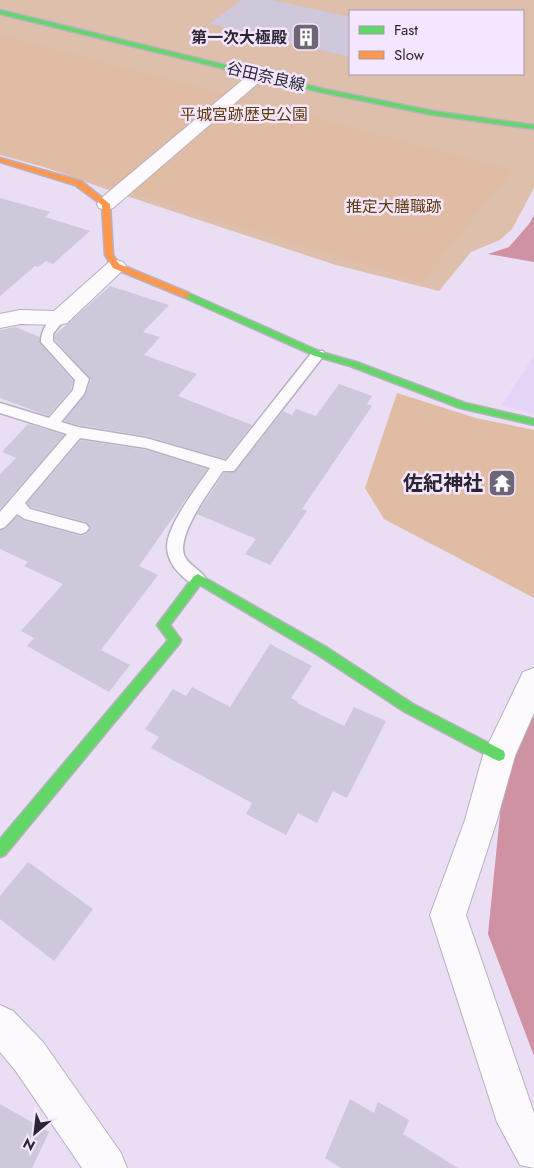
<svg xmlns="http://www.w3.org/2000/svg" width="534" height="1168" font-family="Jost,'Noto Sans JP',sans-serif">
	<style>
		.built { fill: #e6d4f7 }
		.green { fill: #ddbfac; fill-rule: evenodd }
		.forest { fill: #e0bca4 }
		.water { fill: #ce92a3 }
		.building { fill: #cec8da }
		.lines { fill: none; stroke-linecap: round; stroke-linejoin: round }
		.lane-casing { stroke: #b8b0c0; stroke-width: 3 }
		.street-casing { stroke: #b8b0c0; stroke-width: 2 }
		.fast-casing { stroke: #b8b0c0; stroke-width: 3 }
		.slow-casing { stroke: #b8b0c0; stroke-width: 3 }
		.lane { fill: #fcfafd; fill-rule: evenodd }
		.street { fill: #fcfafd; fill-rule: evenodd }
		.fast { fill: #63d668; fill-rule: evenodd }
		.slow { fill: #ff974d; fill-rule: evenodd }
		.labels { text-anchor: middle; stroke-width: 5; stroke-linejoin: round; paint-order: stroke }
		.far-poi-label { font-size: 16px; font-weight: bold; fill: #2c2533; stroke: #f3e6fe; text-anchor: end }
		.far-street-label { font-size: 16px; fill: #2c2533; stroke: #f3e6fe }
		.far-park-label { font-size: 16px; fill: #5f3b08; stroke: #f3e6fe }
		.poi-label { font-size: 20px; font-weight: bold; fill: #2c2533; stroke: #f3e6fe; text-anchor: end }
	</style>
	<rect width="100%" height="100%" fill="#e9def4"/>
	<!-- built -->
	<polygon class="built" points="534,356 534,414 501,406"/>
	<!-- green -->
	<path class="green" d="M0 0H534V188L512 229 500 240 471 252 439 291 336 265 108 190 44 167 0 155ZM350 11H523V74H350Z"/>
	<!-- forest -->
	<g class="forest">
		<polygon points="0,35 513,170 421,282 0,153"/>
		<polygon points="397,393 476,418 534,430 534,598 384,519 365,488"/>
	</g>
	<!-- water -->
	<g class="water">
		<polygon points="534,215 534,262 488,254 509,247 529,224"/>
		<polygon points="534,703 534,1056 488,934 504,775"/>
	</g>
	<!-- building -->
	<g class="building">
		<polygon points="241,0 272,0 350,17 350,57 209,24"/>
		<polygon points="0,198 50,212 45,217 90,231 53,264 46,261 38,267 35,266 0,296"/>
		<polygon points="110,286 169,305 143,332 160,337 144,355 197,374 178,396 252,425 225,459 146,436 78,425 64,421 85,395 91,380 55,340 55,335"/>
		<polygon points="15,327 40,337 40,343 73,381 71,389 48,416 0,398 0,330"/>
		<polygon points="339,384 372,396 367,404 372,406 302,509 307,511 270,565 245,554 256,539 197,514 224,473 235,472 283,411 292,415 296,409 316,416"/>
		<polygon points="28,424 64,435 0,509 0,474 16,458 2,452"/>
		<polygon points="81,440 146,450 207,469 139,566 158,575 101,650 130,665 109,692 27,646 34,638 21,631 63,584 24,566 28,562 0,549 0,531 6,528 17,516 25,521 81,536 87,534 90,529 86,522 31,507 27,503"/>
		<polygon points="270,644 312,666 291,698 298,702 297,703 344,726 354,707 386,721 347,798 333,791 317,823 298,813 286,835 246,814 252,803 151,748 159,737 145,729 173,689 186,696 192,687 230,707"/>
		<polygon points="28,862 93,909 54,961 0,919 0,896"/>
		<polygon points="350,1099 374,1113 378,1102 409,1120 403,1134 458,1168 341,1168 325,1158"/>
		<polygon points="0,1104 49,1132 32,1168 0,1168"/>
	</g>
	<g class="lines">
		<!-- lane casing -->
		<g class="lane-casing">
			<path id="lane" d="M59 314 65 318 53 334V341L89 379 84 394 61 422 78 427 146 438 226 461 313 351H323L325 354 234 471H223C212 488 174 537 185 557 190 566 201 570 206 579L204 584C194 587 187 581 180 574 173 567 167 557 167 546 168 524 197 487 210 468L146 448 80 438 25 503 30 509 86 524 89 528 86 532 81 534 25 519 17 514 5 527 0 529V512L67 434 0 413V403L49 418 73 390 75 380 41 342C41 332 48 317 59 314Z"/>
		</g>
		<!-- street casing -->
		<g class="street-casing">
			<g id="street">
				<polygon points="258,70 264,72 266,75 264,78 113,208 106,210 99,208 97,204 99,200 252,72"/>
				<polygon points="116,260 123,262 126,266 123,270 67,323 59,325 20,324 0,328 0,314 20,310 54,311 109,262"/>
				<polygon points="534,668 534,713 515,756 497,820 466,915 534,1113 534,1168 520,1165 497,1122 430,915 465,820 483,755 523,672"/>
				<polygon points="0,1005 13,1011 43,1042 121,1153 127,1168 82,1168 15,1070 0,1052"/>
			</g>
		</g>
		<!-- fast casing -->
		<g class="fast-casing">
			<g id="fast">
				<polygon points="0,10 324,89 433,111 534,125 534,129 433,115 324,93 0,14"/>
				<polygon points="186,292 321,352 356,362 465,403 534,419 534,425 460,408 350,366 315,356 183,297 183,293"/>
				<polygon points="198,574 326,647 413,704 504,751 505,755 504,759 499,761 494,759 405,712 318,655 200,585 170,625 181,640 179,644 5,855 0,857 0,839 168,640 157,625 194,576"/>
			</g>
		</g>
		<!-- slow casing -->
		<g class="slow-casing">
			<polygon id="slow" points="0,158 81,181 110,204 113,255 119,264 189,293 189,297 183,297 113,268 105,255 102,205 75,185 0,162"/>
		</g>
		<!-- lane -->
		<use href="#lane" class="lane"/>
		<!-- street -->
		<use href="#street" class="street"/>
		<!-- fast -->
		<use href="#fast" class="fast"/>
		<!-- slow -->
		<use href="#slow" class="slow"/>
	</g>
	<!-- icons -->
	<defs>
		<g id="building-square" transform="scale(1.4375)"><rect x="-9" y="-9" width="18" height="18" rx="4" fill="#6e6677" stroke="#f3e6fe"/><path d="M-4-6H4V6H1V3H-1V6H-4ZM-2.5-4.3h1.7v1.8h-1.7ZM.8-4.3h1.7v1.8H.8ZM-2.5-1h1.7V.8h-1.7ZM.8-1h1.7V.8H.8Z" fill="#fff"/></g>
		<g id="temple-square" transform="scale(1.4375)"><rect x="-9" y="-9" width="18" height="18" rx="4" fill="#6e6677" stroke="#f3e6fe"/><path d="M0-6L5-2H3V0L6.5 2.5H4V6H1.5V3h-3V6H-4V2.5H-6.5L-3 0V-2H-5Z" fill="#fff"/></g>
	</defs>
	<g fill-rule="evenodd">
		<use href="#building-square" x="306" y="37"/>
		<use href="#temple-square" x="502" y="483"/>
	</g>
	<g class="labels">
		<!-- far-poi labels -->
		<g class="far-poi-label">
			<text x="287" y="43">第一次大極殿</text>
		</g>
		<!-- far-street labels -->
		<g class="far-street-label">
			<text transform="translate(266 76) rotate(13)" y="6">谷田奈良線</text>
		</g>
		<!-- far-park labels -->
		<g class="far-park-label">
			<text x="244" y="120">平城宮跡歴史公園</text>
			<text x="394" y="212">推定大膳職跡</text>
		</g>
		<!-- poi labels -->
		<g class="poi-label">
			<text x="483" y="490">佐紀神社</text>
		</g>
	</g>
	<!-- legend -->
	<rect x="349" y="10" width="175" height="65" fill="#f3e6fe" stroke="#a399ad"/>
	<rect x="359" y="26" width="25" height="8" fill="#63d668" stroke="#a399ad"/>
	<text x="394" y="35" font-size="15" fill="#2c2533">Fast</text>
	<rect x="359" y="51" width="25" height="8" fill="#ff974d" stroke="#a399ad"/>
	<text x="394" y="60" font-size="15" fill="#2c2533">Slow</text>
	<!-- north arrow -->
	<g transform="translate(35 1133) rotate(208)" stroke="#f3e6fe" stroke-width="4" paint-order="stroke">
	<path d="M0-4L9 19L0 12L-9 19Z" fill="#2c2533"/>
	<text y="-8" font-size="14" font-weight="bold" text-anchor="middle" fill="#2c2533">N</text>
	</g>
</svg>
